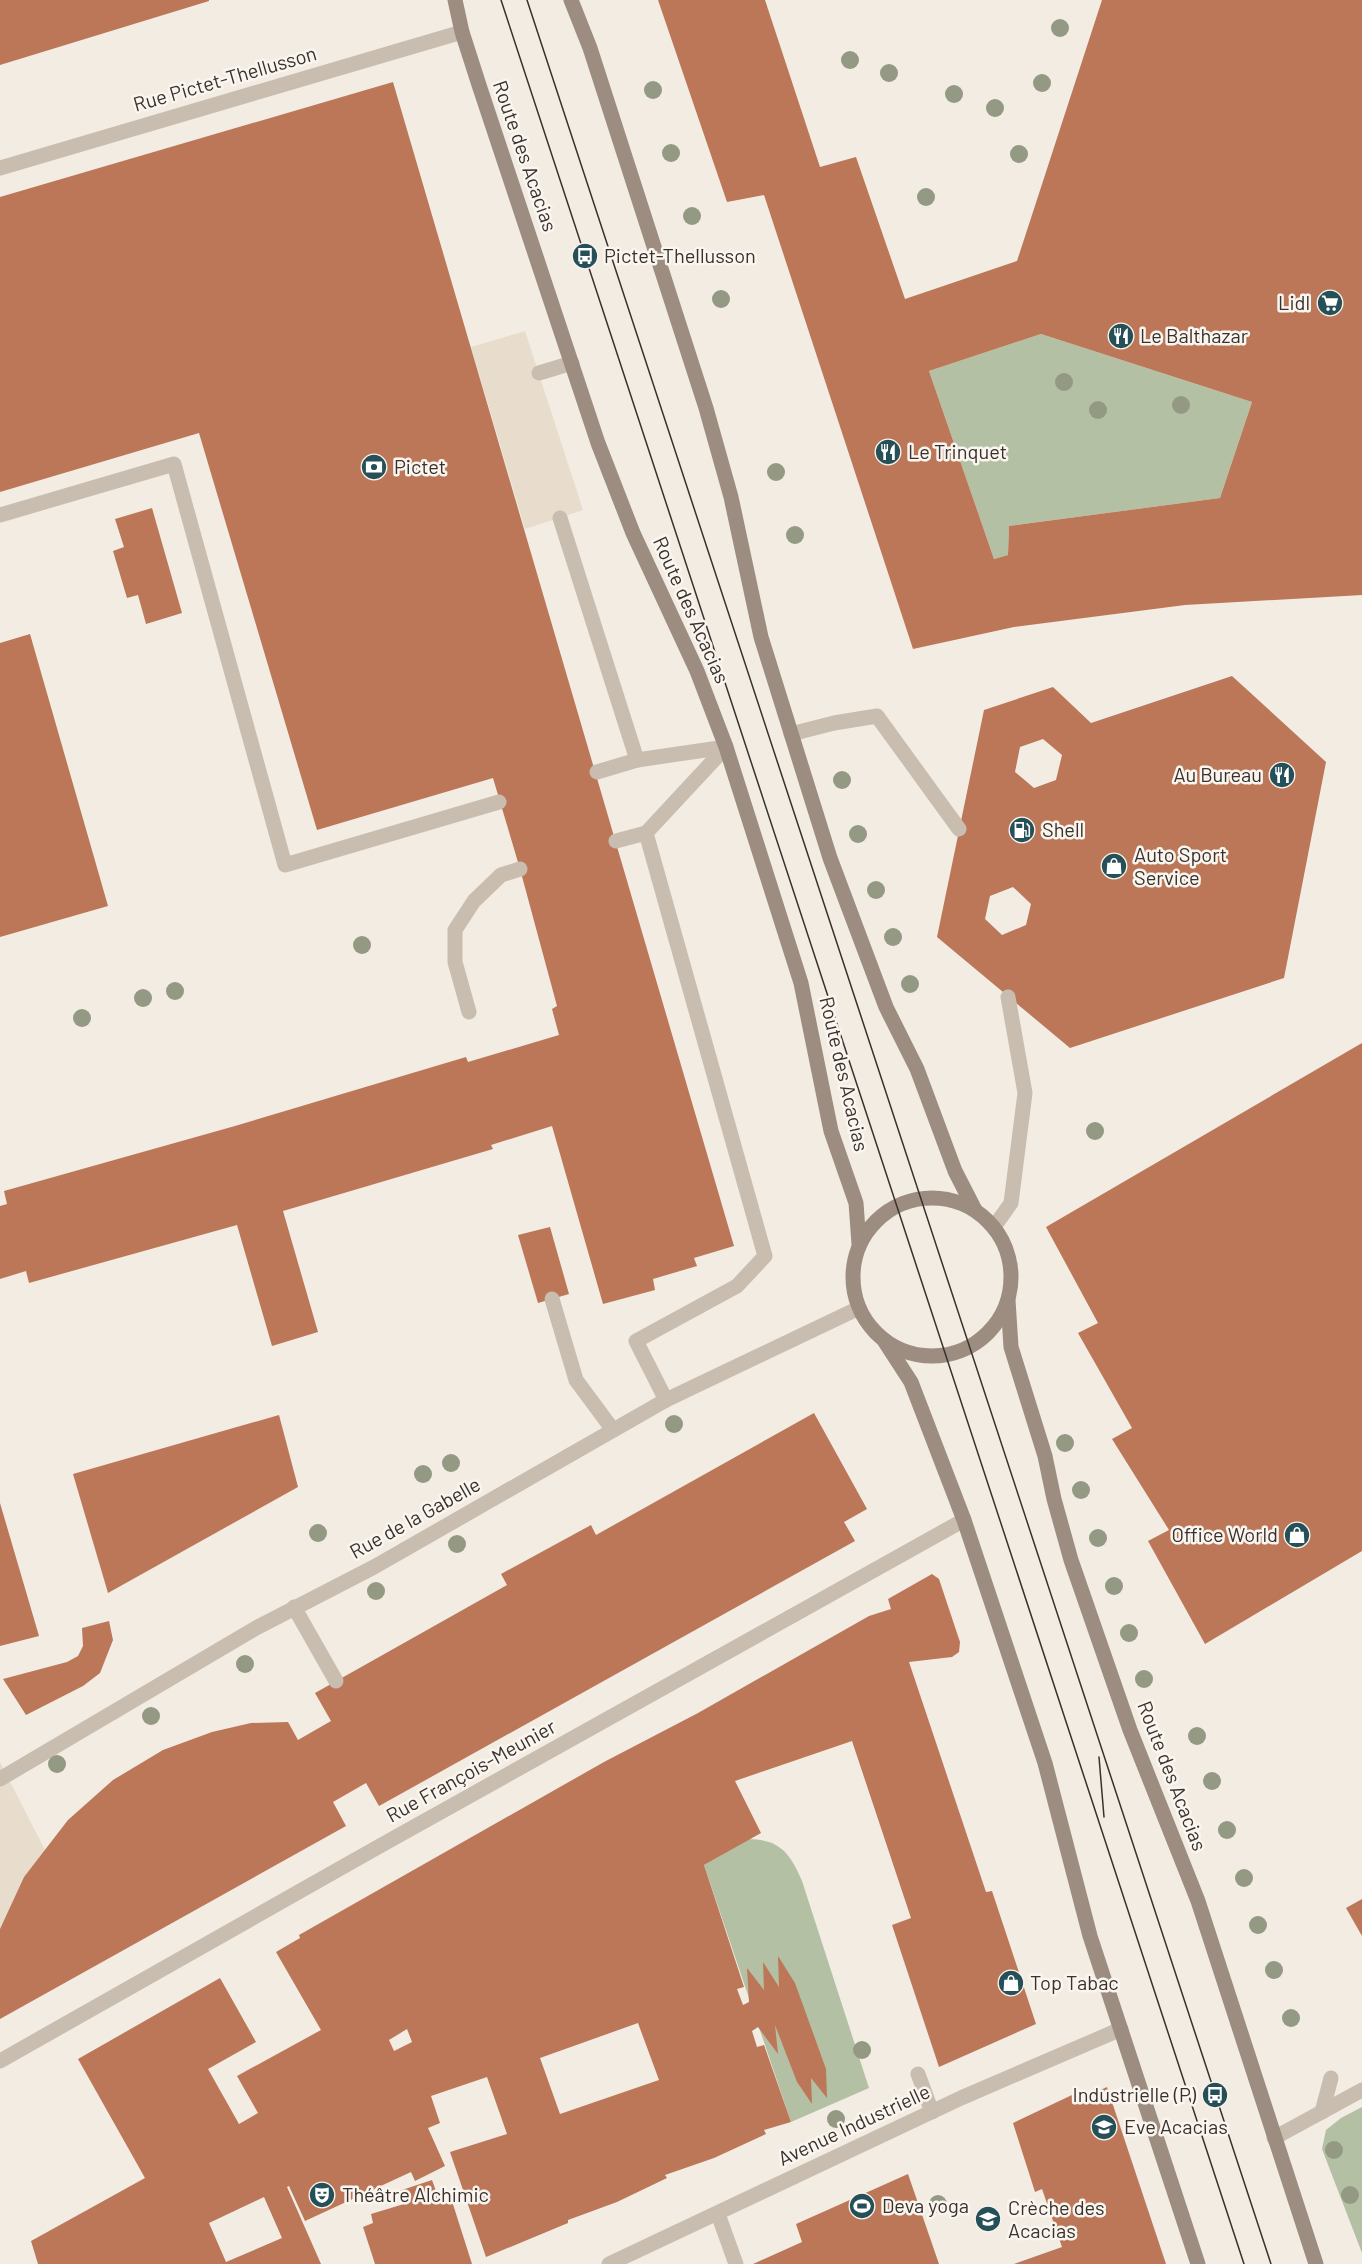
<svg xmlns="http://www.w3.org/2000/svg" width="1362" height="2264" font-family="Barlow,sans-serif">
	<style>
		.green { fill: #b4c0a4 }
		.plaza { fill: #e8ddcc }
		.building { fill: #bb7758; fill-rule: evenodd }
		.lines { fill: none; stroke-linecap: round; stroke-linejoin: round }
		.lane { stroke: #c9bdaf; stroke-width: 15 }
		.street { stroke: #c9bdaf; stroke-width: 15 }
		.secondary { stroke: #9d8d81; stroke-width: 15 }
		.tram { stroke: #39312d; stroke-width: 1.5 }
		.tree { fill: #939982 }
		.labels { text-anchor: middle; stroke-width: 5; stroke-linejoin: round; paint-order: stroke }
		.street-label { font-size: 20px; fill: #39312d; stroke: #faf5ef }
		.poi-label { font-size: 20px; fill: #39312d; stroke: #faf5ef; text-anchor: start }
	</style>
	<rect width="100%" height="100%" fill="#f2ece3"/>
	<!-- green -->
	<g class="green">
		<polygon points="1041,334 1252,402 1220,498 1009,526 1008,555 994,559 929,371"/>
		<path d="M749 1839C781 1840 790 1854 802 1881L869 2088 791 2122 704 1865Z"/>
		<polygon points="1362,2107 1362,2253 1322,2149 1326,2130 1341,2118"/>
	</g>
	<!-- plaza -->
	<g class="plaza">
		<polygon points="525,331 583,510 525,529 471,347"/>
		<polygon points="0,1762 45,1850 24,1877 0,1929"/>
	</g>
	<!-- building -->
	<g class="building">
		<polygon points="0,0 209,0 209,1 0,65"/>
		<path d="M658 0H765L820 167 856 157 905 299 1017 261 1102 0H1362V595L1185 605 1014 627 913 649 764 195 727 202ZM1041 334 1252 402 1220 498 1009 526 1008 555 994 559 929 371Z"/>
		<polygon points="393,82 734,1246 694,1258 697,1266 653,1279 655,1290 603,1304 552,1126 491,1145 493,1149 283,1211 318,1332 272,1346 237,1225 29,1283 26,1271 0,1279 0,1206 7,1204 4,1191 235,1126 466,1057 468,1062 559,1035 552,1009 557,1006 520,869 493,778 317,830 199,433 0,492 0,197"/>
		<polygon points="152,508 182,613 146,624 138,595 127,598 113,551 124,547 115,519"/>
		<polygon points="30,634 108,906 0,937 0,643"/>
		<path d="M1232 676 1326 762 1284 978 1070 1048 937 937 984 710 1053 687 1091 723ZM1043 739 1062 755 1056 780 1034 788 1015 772 1020 747ZM1013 887 1031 904 1026 925 1002 935 985 919 990 896Z"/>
		<polygon points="1362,1043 1362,1551 1205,1644 1148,1541 1169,1530 1112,1439 1132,1428 1078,1333 1098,1323 1046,1227"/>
		<polygon points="550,1227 569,1294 538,1303 518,1235"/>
		<polygon points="814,1413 867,1509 844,1522 855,1541 379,1806 366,1783 333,1802 346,1826 0,2019 0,1929 24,1877 68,1820 113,1780 163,1750 212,1732 251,1723 288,1722 298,1740 331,1721 315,1693 507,1585 501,1574 591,1525 596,1535"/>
		<polygon points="279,1415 298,1487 108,1593 73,1474"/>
		<polygon points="0,1503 39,1636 0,1646"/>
		<path d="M932 1574 939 1579 960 1642 959 1652 952 1657 909 1662 986 1892 992 1891 1036 2024 939 2067 892 1925 911 1918 852 1741 735 1781 761 1833 704 1865 744 1987 737 1989 743 2005 749 2002 747 1968 764 1990 763 1962 779 1987 778 1956 795 1983 826 2069 827 2098 811 2078 812 2104 797 2082 775 2025 778 2054 758 2027 752 2031 757 2047 764 2045 791 2122 764 2130 766 2134 714 2158 665 2175 667 2178 617 2202 568 2220V2223L486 2257 450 2152 507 2134 487 2077 431 2096 440 2123 428 2128 445 2166 415 2181 411 2172 305 2221 289 2186 287 2187 321 2264H38L31 2241 145 2178 78 2059 220 1978 256 2042 208 2069 239 2124 258 2113 237 2076 321 2030 276 1952 300 1938 299 1935 604 1762 698 1713 869 1616 891 1609 888 1599ZM638 2023 659 2080 560 2114 540 2058ZM407 2029 412 2042 394 2051 389 2040ZM264 2197 282 2238 226 2262 209 2223Z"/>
		<polygon points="109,1621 113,1640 100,1673 83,1686 26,1715 3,1679 67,1662 78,1656 83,1646 82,1628"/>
		<polygon points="1362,1899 1362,1936 1346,1908"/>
		<polygon points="1107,2087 1166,2264 1014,2264 1062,2247 1042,2189 1035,2192 1013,2123 1072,2095 1075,2102"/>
		<polygon points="908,2174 939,2264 753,2264 802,2242 796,2224"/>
		<polygon points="432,2180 440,2202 451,2198 472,2264 375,2264 363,2227 373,2223 371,2214 404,2204 399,2191"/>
	</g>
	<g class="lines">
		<!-- lane -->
		<g class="lane">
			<polyline points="0,515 174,464 285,865 499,802"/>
			<polyline points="560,518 637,760"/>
			<polyline points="791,734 834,723 877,716 959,829"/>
			<polyline points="597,772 637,760 726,747"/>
			<polyline points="646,833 765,1256 737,1286 636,1341 666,1400"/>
			<polyline points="616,841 646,833 726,747"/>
			<polyline points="469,1012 455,962 455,930 474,901 501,875 520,869"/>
			<polyline points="994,1227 1011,1203 1025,1093 1008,997"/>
			<polyline points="552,1299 576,1380 613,1430"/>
			<polyline points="294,1607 336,1681"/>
			<polyline points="918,2074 932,2112"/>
			<polyline points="1322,2112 1331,2078"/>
			<polyline points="718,2214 736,2264"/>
		</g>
		<!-- street -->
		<g class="street">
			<polyline points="0,168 462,32"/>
			<polyline points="539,373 572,363"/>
			<polyline points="0,1779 256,1628 374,1567 666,1400 859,1308"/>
			<polyline points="0,2061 378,1847 964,1520"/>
			<polyline points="1274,2138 1362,2090"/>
			<polyline points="609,2264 961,2098 1121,2029"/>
		</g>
		<!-- secondary -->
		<g class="secondary">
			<polyline points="455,0 462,32 479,85 598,443 633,533 697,671 726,747 801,983 831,1131 856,1203 859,1244"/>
			<polyline points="571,0 590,48 706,408 731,497 761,637 830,858 886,1007 917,1069 955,1171 975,1210"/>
			<circle cx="932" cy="1277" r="79"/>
			<polyline points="1008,1300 1011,1347 1045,1456 1054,1499 1071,1560 1130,1730 1198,1901 1316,2264"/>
			<polyline points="885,1342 911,1382 964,1520 1045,1763 1090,1936 1198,2264"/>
		</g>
		<!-- tram -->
		<g class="tram">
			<polyline points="501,0 1244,2264"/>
			<polyline points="527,0 1271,2264"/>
			<polyline points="1099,1757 1104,1817"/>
		</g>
	</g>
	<!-- trees -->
	<g class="tree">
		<circle cx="1060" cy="28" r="9"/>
		<circle cx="850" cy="60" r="9"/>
		<circle cx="889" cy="73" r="9"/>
		<circle cx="1042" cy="83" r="9"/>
		<circle cx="653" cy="90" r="9"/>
		<circle cx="954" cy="94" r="9"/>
		<circle cx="995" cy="108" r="9"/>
		<circle cx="671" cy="153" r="9"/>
		<circle cx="1019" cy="154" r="9"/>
		<circle cx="926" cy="197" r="9"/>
		<circle cx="692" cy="216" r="9"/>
		<circle cx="721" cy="299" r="9"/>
		<circle cx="1064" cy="382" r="9"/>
		<circle cx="1181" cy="405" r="9"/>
		<circle cx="1098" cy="410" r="9"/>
		<circle cx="776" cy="472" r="9"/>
		<circle cx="795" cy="535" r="9"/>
		<circle cx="842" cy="780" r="9"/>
		<circle cx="858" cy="834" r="9"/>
		<circle cx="876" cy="890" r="9"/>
		<circle cx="893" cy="937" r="9"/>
		<circle cx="362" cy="945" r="9"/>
		<circle cx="910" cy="984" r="9"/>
		<circle cx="175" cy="991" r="9"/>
		<circle cx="143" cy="998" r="9"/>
		<circle cx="82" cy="1018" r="9"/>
		<circle cx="1095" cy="1131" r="9"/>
		<circle cx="674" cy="1424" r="9"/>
		<circle cx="1065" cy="1443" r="9"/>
		<circle cx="451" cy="1463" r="9"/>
		<circle cx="423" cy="1474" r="9"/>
		<circle cx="1081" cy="1490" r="9"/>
		<circle cx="318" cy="1533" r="9"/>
		<circle cx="1098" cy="1538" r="9"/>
		<circle cx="457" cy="1544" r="9"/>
		<circle cx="1114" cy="1586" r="9"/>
		<circle cx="376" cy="1591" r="9"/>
		<circle cx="1129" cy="1633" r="9"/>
		<circle cx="245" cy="1664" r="9"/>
		<circle cx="1144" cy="1679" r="9"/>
		<circle cx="151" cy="1716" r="9"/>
		<circle cx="1197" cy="1736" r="9"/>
		<circle cx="57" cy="1764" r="9"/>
		<circle cx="1212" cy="1781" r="9"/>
		<circle cx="1227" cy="1830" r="9"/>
		<circle cx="1244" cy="1878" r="9"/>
		<circle cx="1258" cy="1925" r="9"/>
		<circle cx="1274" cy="1970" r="9"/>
		<circle cx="1291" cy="2018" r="9"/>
		<circle cx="862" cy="2050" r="9"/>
		<circle cx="836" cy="2119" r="9"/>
		<circle cx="1334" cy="2150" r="9"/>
		<circle cx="1350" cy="2195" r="9"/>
		<circle cx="938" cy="2204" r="9"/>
	</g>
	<!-- icons -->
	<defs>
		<g id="bus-disc" transform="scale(1.35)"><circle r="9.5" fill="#265057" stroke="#faf5ef"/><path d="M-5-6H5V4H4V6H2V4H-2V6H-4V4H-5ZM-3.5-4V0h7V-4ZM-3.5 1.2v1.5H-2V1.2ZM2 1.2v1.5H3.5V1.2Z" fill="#fff"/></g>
		<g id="supermarket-disc" transform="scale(1.35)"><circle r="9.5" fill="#265057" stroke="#faf5ef"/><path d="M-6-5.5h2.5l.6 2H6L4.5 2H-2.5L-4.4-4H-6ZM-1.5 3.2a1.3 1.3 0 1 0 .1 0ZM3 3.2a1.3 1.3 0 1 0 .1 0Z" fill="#fff"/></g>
		<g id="restaurant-disc" transform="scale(1.35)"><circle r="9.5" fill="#265057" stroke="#faf5ef"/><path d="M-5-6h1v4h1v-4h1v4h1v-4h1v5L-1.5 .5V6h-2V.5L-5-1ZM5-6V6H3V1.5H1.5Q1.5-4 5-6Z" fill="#fff"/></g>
		<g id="bank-disc" transform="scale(1.35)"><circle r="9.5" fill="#265057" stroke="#faf5ef"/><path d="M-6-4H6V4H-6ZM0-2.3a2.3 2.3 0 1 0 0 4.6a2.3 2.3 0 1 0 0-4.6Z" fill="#fff"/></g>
		<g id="fuel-disc" transform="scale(1.35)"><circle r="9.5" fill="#265057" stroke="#faf5ef"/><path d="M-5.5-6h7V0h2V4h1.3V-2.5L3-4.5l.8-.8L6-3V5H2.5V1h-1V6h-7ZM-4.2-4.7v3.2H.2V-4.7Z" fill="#fff"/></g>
		<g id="shop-disc" transform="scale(1.35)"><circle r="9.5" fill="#265057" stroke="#faf5ef"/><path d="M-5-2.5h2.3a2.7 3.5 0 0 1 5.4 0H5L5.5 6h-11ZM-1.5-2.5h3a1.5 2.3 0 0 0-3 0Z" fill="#fff"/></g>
		<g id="school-disc" transform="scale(1.35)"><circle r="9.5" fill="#265057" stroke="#faf5ef"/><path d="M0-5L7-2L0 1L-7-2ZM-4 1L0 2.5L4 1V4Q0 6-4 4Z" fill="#fff"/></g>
		<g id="theatre-disc" transform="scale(1.35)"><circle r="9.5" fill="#265057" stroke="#faf5ef"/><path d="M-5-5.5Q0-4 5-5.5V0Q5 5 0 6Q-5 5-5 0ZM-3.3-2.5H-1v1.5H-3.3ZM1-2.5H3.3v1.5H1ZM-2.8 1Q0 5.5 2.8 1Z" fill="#fff"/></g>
		<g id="stadium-disc" transform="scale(1.35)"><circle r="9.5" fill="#265057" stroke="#faf5ef"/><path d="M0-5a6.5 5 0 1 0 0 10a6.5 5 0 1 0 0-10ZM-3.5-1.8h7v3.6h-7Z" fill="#fff"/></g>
	</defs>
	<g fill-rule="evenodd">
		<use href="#bus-disc" x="585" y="256"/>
		<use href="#supermarket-disc" x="1330" y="303"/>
		<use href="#restaurant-disc" x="1121" y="336"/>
		<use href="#restaurant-disc" x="888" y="452"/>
		<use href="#bank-disc" x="374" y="467"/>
		<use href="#restaurant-disc" x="1282" y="775"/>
		<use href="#fuel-disc" x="1022" y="830"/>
		<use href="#shop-disc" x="1114" y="866"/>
		<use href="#shop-disc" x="1297" y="1535"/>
		<use href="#shop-disc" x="1011" y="1983"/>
		<use href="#bus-disc" x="1215" y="2095"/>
		<use href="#school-disc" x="1104" y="2127"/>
		<use href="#theatre-disc" x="322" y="2195"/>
		<use href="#stadium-disc" x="862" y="2206"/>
		<use href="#school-disc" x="988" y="2219"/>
	</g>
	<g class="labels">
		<!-- street labels -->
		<g class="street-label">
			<text transform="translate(225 79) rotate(-16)" y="7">Rue Pictet-Thellusson</text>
			<text transform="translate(525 156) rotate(71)" y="7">Route des Acacias</text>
			<text transform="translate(691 610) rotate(66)" y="7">Route des Acacias</text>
			<text transform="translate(844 1074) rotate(77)" y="7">Route des Acacias</text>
			<text transform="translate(415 1518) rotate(-29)" y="7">Rue de la Gabelle</text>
			<text transform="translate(471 1771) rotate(-29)" y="7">Rue François-Meunier</text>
			<text transform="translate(1172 1776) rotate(69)" y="7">Route des Acacias</text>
			<text transform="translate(854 2125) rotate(-25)" y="7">Avenue Industrielle</text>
		</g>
		<!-- poi labels -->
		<g class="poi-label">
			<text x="604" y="263">Pictet-Thellusson</text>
			<text x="1310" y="310" text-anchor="end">Lidl</text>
			<text x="1140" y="343">Le Balthazar</text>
			<text x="908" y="459">Le Trinquet</text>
			<text x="394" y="474">Pictet</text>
			<text x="1262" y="782" text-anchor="end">Au Bureau</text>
			<text x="1042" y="837">Shell</text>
			<text x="1134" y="862">Auto Sport<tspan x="1134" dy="23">Service</tspan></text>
			<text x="1278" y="1542" text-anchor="end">Office World</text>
			<text x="1030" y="1990">Top Tabac</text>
			<text x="1196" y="2102" text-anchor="end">Industrielle (P)</text>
			<text x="1124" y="2134">Eve Acacias</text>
			<text x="342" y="2202">Théâtre Alchimic</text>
			<text x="882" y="2213">Deva yoga</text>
			<text x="1008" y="2215">Crèche des<tspan x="1008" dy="23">Acacias</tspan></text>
		</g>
	</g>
</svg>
